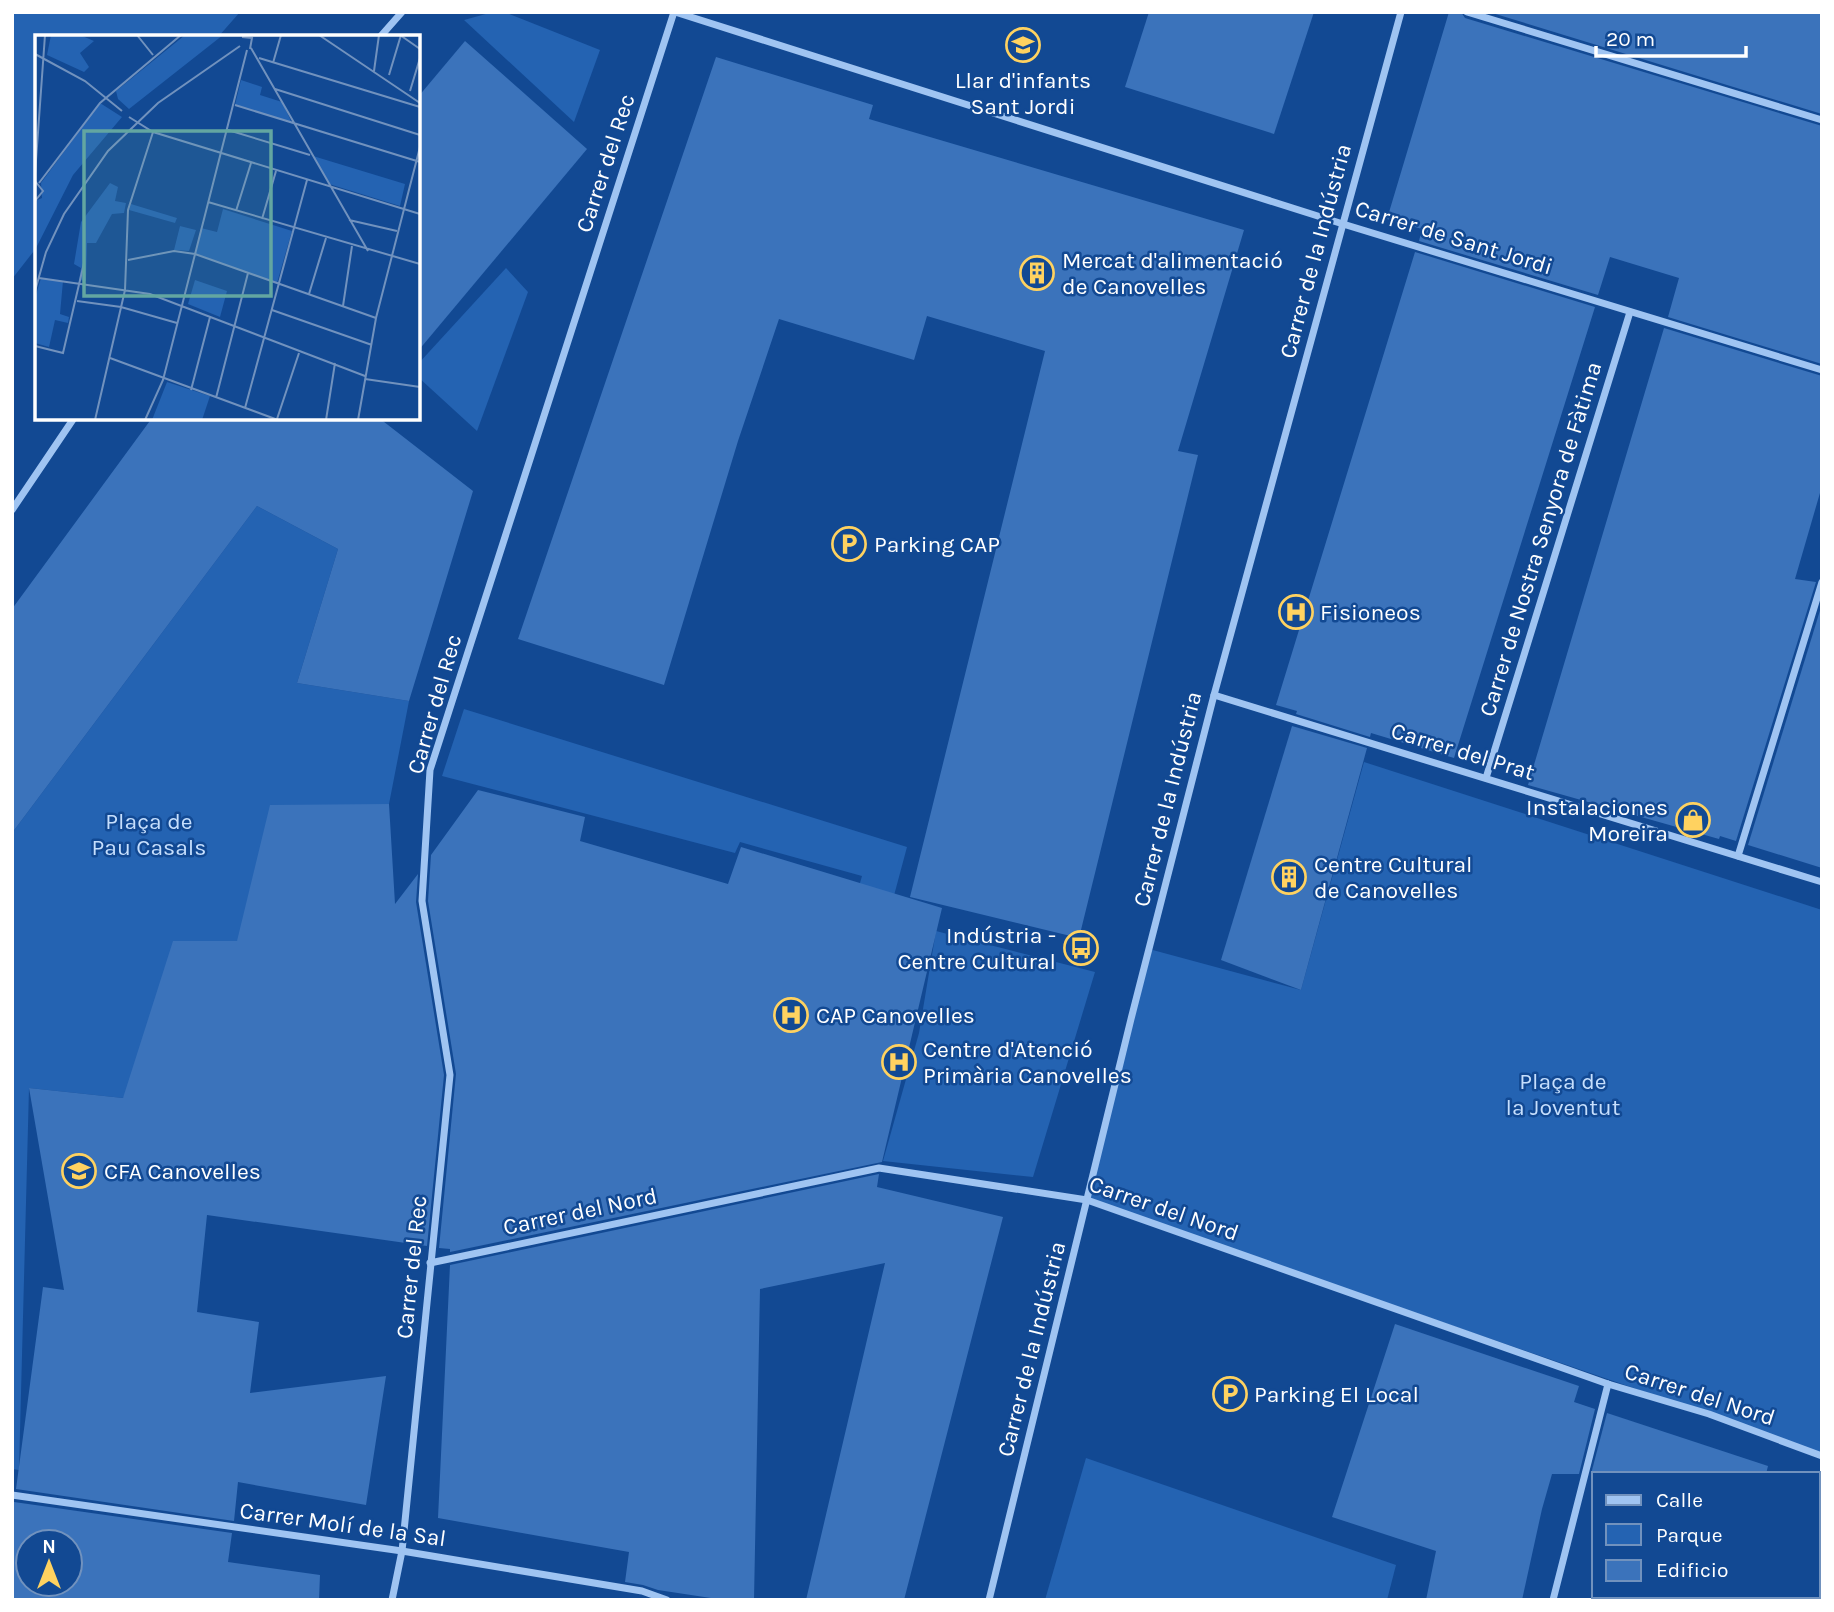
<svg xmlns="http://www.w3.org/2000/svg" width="1834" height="1612" font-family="Karla,sans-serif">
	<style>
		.green { fill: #2463b2 }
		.building { fill: #3b73bb; fill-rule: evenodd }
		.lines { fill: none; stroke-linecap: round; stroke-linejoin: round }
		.street { stroke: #9fc4f2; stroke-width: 7 }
		.labels { text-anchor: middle; stroke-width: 5; stroke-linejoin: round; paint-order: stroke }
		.poi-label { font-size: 23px; fill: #fff; stroke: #124993; text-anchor: start }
		.street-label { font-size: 23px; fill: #fff; stroke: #124993 }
		.park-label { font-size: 23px; fill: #c6dffd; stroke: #124993 }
		.inset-road { fill: none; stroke: #7192be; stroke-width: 2 }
		.view { fill: #63a6a1; fill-opacity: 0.15; stroke: #63a6a1; stroke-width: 3.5 }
		.inset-edge { fill: none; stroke: #fff; stroke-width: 3.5 }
	</style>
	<rect width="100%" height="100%" fill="#124993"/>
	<!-- green -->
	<g class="green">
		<polygon points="12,12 240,12 218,37 37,37 37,247 12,279"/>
		<polygon points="493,12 504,12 600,50 574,122 464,20"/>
		<polygon points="506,268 528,292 477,431 418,377 418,364"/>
		<polygon points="257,506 338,549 297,683 409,701 389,804 237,941 123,1098 29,1088 19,1470 12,1469 12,833"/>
		<polygon points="464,709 907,847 892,903 858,890 862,876 740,842 735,853 442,776"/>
		<polygon points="1364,762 1822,910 1822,1456 1709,1414 1087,1200 1149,949 1301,990"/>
		<polygon points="936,931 1095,972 1033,1177 883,1161 919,1033"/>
		<polygon points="1086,1458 1396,1565 1387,1600 1045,1600"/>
	</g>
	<!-- building -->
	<g class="building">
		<polygon points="1149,12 1314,12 1274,134 1125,87"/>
		<polygon points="1449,12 1461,12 1465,18 1822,126 1822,364 1668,317 1679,278 1610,257 1598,295 1419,241 1422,229 1387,219"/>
		<polygon points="1489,12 1822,12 1822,114"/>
		<polygon points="465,41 587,149 418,351 418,97"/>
		<polygon points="716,57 873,105 869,119 1244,230 1178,451 1198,455 1079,938 910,897 1045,351 927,316 914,360 779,319 738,441 664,685 518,639"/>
		<polygon points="1415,252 1595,307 1454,758 1371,733 1370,737 1296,714 1297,711 1276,705"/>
		<polygon points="1664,328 1822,376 1822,486 1795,579 1816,582 1736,841 1720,836 1719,839 1528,785"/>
		<polygon points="152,418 379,418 473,491 409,701 297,683 338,549 257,506 12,833 12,609"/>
		<polygon points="1822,604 1822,868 1748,845"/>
		<polygon points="1292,726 1367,748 1301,990 1221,960"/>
		<polygon points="478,790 585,817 580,841 728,884 741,847 942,908 882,1162 450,1252 450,1249 439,1248 456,1074 428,901 431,855"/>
		<polygon points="389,804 395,904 418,874 416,902 444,1075 427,1246 207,1215 197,1312 259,1322 250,1393 386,1376 366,1505 238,1482 234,1521 16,1489 43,1287 64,1290 29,1088 123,1098 173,941 237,941 270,805"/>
		<polygon points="879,1174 877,1187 1003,1217 904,1600 806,1600 885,1263 760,1289 754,1600 724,1600 658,1590 643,1585 625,1582 629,1552 438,1518 450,1265"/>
		<polygon points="1395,1324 1579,1386 1574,1402 1595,1409 1579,1474 1552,1474 1542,1509 1522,1600 1426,1600 1436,1551 1332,1517"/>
		<polygon points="1607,1413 1768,1466 1766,1474 1591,1474"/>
		<path d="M14 1502 232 1533 228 1562 320 1575 319 1600H12V1517ZM28 1542H70V1584H28Z"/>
	</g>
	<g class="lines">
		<!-- street -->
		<g class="street">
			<polyline points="675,12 1343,224 1822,370"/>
			<polyline points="1467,12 1822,120"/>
			<polyline points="380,37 402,12"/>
			<polyline points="12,510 74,418"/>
			<polyline points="1214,695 1822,882"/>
			<polyline points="1486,778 1630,312"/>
			<polyline points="1738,856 1822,582"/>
			<polyline points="430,1263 879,1168 1087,1200 1608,1384 1709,1414 1822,1456"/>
			<polyline points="12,1495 402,1551 642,1591 667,1600"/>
			<polyline points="392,1600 402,1551 450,1075 422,901 430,770 674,12"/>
			<polyline points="989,1600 1131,1019 1214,695 1401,12"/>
			<polyline points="1553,1600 1608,1384"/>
		</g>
	</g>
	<!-- icons -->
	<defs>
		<g id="school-ring" transform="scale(1.75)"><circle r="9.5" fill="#124993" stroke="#ffd260" stroke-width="1.5"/><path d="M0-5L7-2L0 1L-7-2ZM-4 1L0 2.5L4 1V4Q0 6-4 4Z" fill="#ffd260"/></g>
		<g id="building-ring" transform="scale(1.75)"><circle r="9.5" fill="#124993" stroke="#ffd260" stroke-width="1.5"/><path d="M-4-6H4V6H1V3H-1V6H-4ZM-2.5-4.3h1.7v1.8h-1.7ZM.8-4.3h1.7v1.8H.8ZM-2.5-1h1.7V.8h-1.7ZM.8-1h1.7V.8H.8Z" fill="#ffd260"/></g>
		<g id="parking-ring" transform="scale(1.75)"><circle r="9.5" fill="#124993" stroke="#ffd260" stroke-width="1.5"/><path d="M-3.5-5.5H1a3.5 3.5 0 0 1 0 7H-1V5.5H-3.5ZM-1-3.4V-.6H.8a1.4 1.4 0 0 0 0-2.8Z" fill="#ffd260"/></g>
		<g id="hospital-ring" transform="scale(1.75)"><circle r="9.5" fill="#124993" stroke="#ffd260" stroke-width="1.5"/><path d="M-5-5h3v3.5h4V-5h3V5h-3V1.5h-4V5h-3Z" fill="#ffd260"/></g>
		<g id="shop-ring" transform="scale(1.75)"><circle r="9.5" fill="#124993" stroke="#ffd260" stroke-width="1.5"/><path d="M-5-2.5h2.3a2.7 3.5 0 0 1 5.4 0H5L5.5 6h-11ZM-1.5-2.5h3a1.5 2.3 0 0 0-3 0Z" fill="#ffd260"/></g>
		<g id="bus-ring" transform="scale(1.75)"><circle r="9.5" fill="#124993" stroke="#ffd260" stroke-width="1.5"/><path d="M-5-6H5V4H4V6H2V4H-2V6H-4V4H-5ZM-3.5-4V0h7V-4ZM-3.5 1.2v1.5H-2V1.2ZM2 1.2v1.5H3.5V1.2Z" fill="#ffd260"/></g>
	</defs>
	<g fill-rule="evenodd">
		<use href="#school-ring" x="1023" y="45"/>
		<use href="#building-ring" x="1037" y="273"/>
		<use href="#parking-ring" x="849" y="544"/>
		<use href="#hospital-ring" x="1296" y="612"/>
		<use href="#shop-ring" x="1693" y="820"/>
		<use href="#building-ring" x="1289" y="877"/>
		<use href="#bus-ring" x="1081" y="948"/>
		<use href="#hospital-ring" x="791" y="1015"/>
		<use href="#hospital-ring" x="899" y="1062"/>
		<use href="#school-ring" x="79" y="1171"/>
		<use href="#parking-ring" x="1230" y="1394"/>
	</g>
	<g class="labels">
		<!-- poi labels -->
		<g class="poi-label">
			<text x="1023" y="88" text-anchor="middle">Llar d'infants<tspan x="1023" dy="26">Sant Jordi</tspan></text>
			<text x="1062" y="268">Mercat d'alimentació<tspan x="1062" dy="26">de Canovelles</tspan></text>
			<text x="874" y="552">Parking CAP</text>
			<text x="1320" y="620">Fisioneos</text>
			<text x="1668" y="815" text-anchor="end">Instalaciones<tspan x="1668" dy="26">Moreira</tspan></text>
			<text x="1314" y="872">Centre Cultural<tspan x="1314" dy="26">de Canovelles</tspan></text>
			<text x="1056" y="943" text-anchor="end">Indústria -<tspan x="1056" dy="26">Centre Cultural</tspan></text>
			<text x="816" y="1023">CAP Canovelles</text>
			<text x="923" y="1057">Centre d'Atenció<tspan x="923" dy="26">Primària Canovelles</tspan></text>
			<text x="104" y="1179">CFA Canovelles</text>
			<text x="1254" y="1402">Parking El Local</text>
		</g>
		<!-- street labels -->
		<g class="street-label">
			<text transform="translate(605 163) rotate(-72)" y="8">Carrer del Rec</text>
			<text transform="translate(1454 237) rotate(17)" y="8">Carrer de Sant Jordi</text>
			<text transform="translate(1315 251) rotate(-75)" y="8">Carrer de la Indústria</text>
			<text transform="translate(1540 539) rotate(-73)" y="8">Carrer de Nostra Senyora de Fàtima</text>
			<text transform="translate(434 704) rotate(-74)" y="8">Carrer del Rec</text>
			<text transform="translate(1463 751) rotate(17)" y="8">Carrer del Prat</text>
			<text transform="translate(1167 799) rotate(-76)" y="8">Carrer de la Indústria</text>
			<text transform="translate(1164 1208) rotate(19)" y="8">Carrer del Nord</text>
			<text transform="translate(580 1211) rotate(-12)" y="8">Carrer del Nord</text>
			<text transform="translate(411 1267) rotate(-84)" y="8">Carrer del Rec</text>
			<text transform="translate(1031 1349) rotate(-76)" y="8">Carrer de la Indústria</text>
			<text transform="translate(1700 1394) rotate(18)" y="8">Carrer del Nord</text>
			<text transform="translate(343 1524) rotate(8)" y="8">Carrer Molí de la Sal</text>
		</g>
		<!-- park labels -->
		<g class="park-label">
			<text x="149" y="829">Plaça de<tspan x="149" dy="26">Pau Casals</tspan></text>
			<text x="1563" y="1089">Plaça de<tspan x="1563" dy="26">la Joventut</tspan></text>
		</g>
	</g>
	<!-- overview -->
	<g transform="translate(35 35)">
		<rect width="385" height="385" fill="#124993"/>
		<path d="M16 0H45L59 6 45 18 54 32 49 37 12 20ZM150 0H188L94 74 83 64 81 56ZM206 45 227 52 225 60 247 67 257 88 200 70ZM65 68 87 82 38 140 0 215V166L7 163 6 148ZM278 121 370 149 365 171 294 149ZM75 148 83 152 80 166 91 168 89 178 77 179 61 208H52L51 246 44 245 46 233 39 229 46 187ZM96 169 142 183 140 188 94 175ZM188 174 257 196 242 248 160 219 166 193 182 197ZM145 191 161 195 154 216 139 215ZM6 243 28 246 25 279 34 282 33 288 20 285 14 312 0 308V263ZM160 245 192 256 185 282 153 269ZM132 347 175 361 167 385H117Z" fill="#2463b2"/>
		<path class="inset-road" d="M102 0 118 20M284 0 385 68M365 0 385 14M207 2 217 3 215 14M216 13 333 216M0 19 50 46 87 76M224 23 385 72M238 28 246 0M339 36 344 0M354 40 366 0M240 54 385 100M375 56 385 23M200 70 385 127M94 82 118 97 385 179M193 95 275 120M0 139 10 0M0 146 8 156 0 166M4 148 65 68 146 0M173 167 385 229M201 176 216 128M227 184 241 136M314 185 362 196M93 225 139 216 160 219 341 283M4 243 115 259 330 341M0 256 11 217 29 179 73 116 123 68 205 11M274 259 291 203M42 266 86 272 142 288M308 271 317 211M237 275 337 310M0 311 28 318 49 228M75 323 243 385M330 344 385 352M156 355 175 282M181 363 213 238M210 373 272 145M242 384 264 318M60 385 90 255 93 175 118 97M110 385 128 345 212 15M291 385 300 328M323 385 341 283 385 112"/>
		<path class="view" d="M49 96H236V261H49Z"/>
		<rect width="385" height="385" class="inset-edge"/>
	</g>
	<!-- border -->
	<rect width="1834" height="1612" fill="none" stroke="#ffffff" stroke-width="28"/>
	<!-- legend -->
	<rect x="1592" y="1472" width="228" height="126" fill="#124993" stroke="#7192be" stroke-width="2"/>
	<rect x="1606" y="1495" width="35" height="10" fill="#9fc4f2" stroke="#7192be" stroke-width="2"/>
	<text x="1656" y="1507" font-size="21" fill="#ffffff">Calle</text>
	<rect x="1606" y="1524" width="35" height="21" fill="#2463b2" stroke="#7192be" stroke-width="2"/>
	<text x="1656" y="1542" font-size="21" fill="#ffffff">Parque</text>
	<rect x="1606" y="1560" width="35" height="21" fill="#3b73bb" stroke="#7192be" stroke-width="2"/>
	<text x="1656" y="1577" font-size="21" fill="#ffffff">Edificio</text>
	<!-- north arrow -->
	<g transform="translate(49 1563)"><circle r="33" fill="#124993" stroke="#7192be" stroke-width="2"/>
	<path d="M0-5L12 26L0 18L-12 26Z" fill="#ffd260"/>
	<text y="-10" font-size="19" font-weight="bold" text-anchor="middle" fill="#ffffff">N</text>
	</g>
	<!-- scale -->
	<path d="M1596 46v10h150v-10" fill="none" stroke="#ffffff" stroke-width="3.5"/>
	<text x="1606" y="46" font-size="21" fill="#ffffff" stroke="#124993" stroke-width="5" paint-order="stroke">20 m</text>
</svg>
